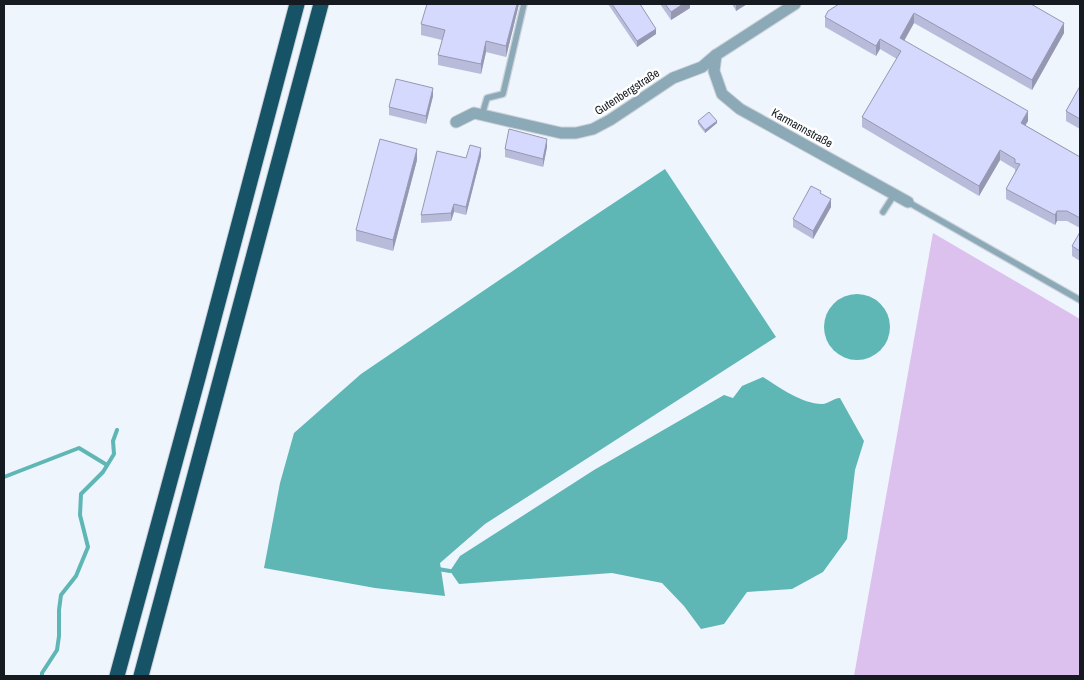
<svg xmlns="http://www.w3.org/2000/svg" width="1084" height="680" font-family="'Archivo Narrow',sans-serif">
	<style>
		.green { fill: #dcc0ed }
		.water { fill: #5eb6b5 }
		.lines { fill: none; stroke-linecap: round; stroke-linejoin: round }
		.stream { stroke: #5eb6b5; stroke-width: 4 }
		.service-casing { stroke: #ccd2d9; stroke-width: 8 }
		.minor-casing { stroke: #ccd2d9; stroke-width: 13 }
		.motorway-casing { stroke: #ccd2d9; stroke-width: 17 }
		.service { stroke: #8ba9b6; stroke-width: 5.5 }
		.minor { stroke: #8ba9b6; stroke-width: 11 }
		.motorway { stroke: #165366; stroke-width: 15 }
		.wall { fill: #b8bbda }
		.shaded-wall { fill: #9698b2 }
		.building { fill: #d6d9fe; stroke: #9698b2 }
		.labels { text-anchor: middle; stroke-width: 5; stroke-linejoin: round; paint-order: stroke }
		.street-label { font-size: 12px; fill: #151b21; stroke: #fff }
	</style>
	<rect width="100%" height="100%" fill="#eff5fc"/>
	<!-- green -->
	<polygon class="green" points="933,233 1080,319 1080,676 854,676"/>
	<!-- water -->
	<g class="water">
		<polygon points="665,169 776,337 485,524 440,563 445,596 375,588 264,568 280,483 294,433 361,374 576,228"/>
		<circle cx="857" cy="327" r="33"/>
		<path d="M763 377C779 387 802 404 822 404 829 404 833 398 840 398L864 441 855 470 847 539 823 572 792 589 747 592 724 624 701 629 684 606 662 583 612 573 459 584 450 571 460 556 594 470 724 395 733 398 742 386Z"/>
	</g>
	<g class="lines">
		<!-- stream -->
		<g class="stream">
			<polyline points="4,477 79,448 107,465"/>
			<polyline points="438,569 450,571"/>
			<polyline points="42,676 42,673 57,650 59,636 59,610 61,595 76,576 88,547 80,515 81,494 103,472 114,454 113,441 117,430"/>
		</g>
		<!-- service casing -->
		<g class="service-casing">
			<g id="service">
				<polyline points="482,115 487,98 503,94 524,4"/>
				<polyline points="908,202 1080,300"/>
				<polyline points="883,212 894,195"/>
			</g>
		</g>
		<!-- minor casing -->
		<g class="minor-casing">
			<g id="minor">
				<polyline points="716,55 714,71 722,94 740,109 908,202"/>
				<polyline points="456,122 474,113 561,133 576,133 593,129 610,120 673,78 702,67 716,55 795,4"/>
			</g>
		</g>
		<!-- motorway casing -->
		<g class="motorway-casing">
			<g id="motorway">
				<polyline points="117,676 198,378 297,4"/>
				<polyline points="141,676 321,4"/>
			</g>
		</g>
		<!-- service -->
		<use href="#service" class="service"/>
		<!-- minor -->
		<use href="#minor" class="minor"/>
		<!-- motorway -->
		<use href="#motorway" class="motorway"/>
	</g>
	<!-- wall -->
	<g class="wall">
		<polygon points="519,4 506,57 486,52 481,74 438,65 438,55 442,40 421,35 421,24"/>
		<polygon points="608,4 640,4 656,34 637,47"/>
		<polygon points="660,4 690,4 690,8 671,20"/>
		<polygon points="732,4 747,4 736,11"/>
		<polygon points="839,4 1064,33 1032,90 914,23 904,41 1028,121 1025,125 1080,157 1080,228 1067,221 1057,221 1055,225 1006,199 1006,189 1015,172 1015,169 1000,160 979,196 862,127 862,117 897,59 880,49 876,56 825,27 825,17"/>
		<polygon points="1080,86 1080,129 1066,121 1066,111"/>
		<polygon points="433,96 426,124 389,115 389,107"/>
		<polygon points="698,121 717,123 705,133 698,124"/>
		<polygon points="547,147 543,167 505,157 505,149"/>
		<polygon points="481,156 466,215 454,212 451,221 421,223 421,215 466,158"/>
		<polygon points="417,160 393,251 356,241 356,230"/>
		<polygon points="821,194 831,207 813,239 793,227 793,219"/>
		<polygon points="1080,232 1080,261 1072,256 1072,246"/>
	</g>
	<!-- shaded-wall -->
	<g class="shaded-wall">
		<polygon points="517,4 519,4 506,57 506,46"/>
		<polygon points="683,4 690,4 690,8 671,20 671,12"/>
		<polygon points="736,4 747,4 736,11"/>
		<polygon points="914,13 914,23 900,48 900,38"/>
		<polygon points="1064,23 1064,33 1032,90 1032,80"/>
		<polygon points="656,29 656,34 637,47 637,41"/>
		<polygon points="880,39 880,49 876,56 876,46"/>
		<polygon points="486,41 486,52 481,74 481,64"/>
		<polygon points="433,88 433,96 426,124 426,116"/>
		<polygon points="1028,111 1028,121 1021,133 1021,123"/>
		<polygon points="717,121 717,123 705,133 705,130"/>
		<polygon points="547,139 547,147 543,167 543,159"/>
		<polygon points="481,148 481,156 466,215 466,207"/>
		<polygon points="417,149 417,160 393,251 393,240"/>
		<polygon points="1000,150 1000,160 979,196 979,186"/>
		<polygon points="831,199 831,207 813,239 813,231"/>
		<polygon points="454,204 454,212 451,221 451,213"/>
		<polygon points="1057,211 1057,221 1055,225 1055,215"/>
	</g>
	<!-- building -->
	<g class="building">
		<polygon points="427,4 517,4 506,46 486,41 481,64 438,55 445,30 421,24"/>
		<polygon points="612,4 640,4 656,29 637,41"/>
		<polygon points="665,4 683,4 671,12"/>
		<polygon points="839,4 1031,4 1064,23 1032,80 914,13 900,38 1028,111 1021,123 1080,157 1080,218 1067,211 1057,211 1055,215 1006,189 1020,164 1015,163 1015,159 1000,150 979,186 862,117 901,51 880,39 876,46 825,17 828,11"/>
		<polygon points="396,79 433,88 426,116 389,107"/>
		<polygon points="1080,86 1080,119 1066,111"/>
		<polygon points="709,112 717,121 705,130 698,121"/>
		<polygon points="509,129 547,139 543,159 505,149"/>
		<polygon points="380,139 417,149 393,240 356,230"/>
		<polygon points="470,145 481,148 466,207 454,204 451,213 421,215 437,151 466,158"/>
		<polygon points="811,186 821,191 820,193 831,199 813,231 793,219"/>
		<polygon points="1080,232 1080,251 1072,246"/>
	</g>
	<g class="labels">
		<!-- street labels -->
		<g class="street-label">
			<text transform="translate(627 92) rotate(-33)" y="4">Gutenbergstraße</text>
			<text transform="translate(802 128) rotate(29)" y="4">Karmannstraße</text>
		</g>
	</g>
	<!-- border -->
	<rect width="1084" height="680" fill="none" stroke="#151b21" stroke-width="10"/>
</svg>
